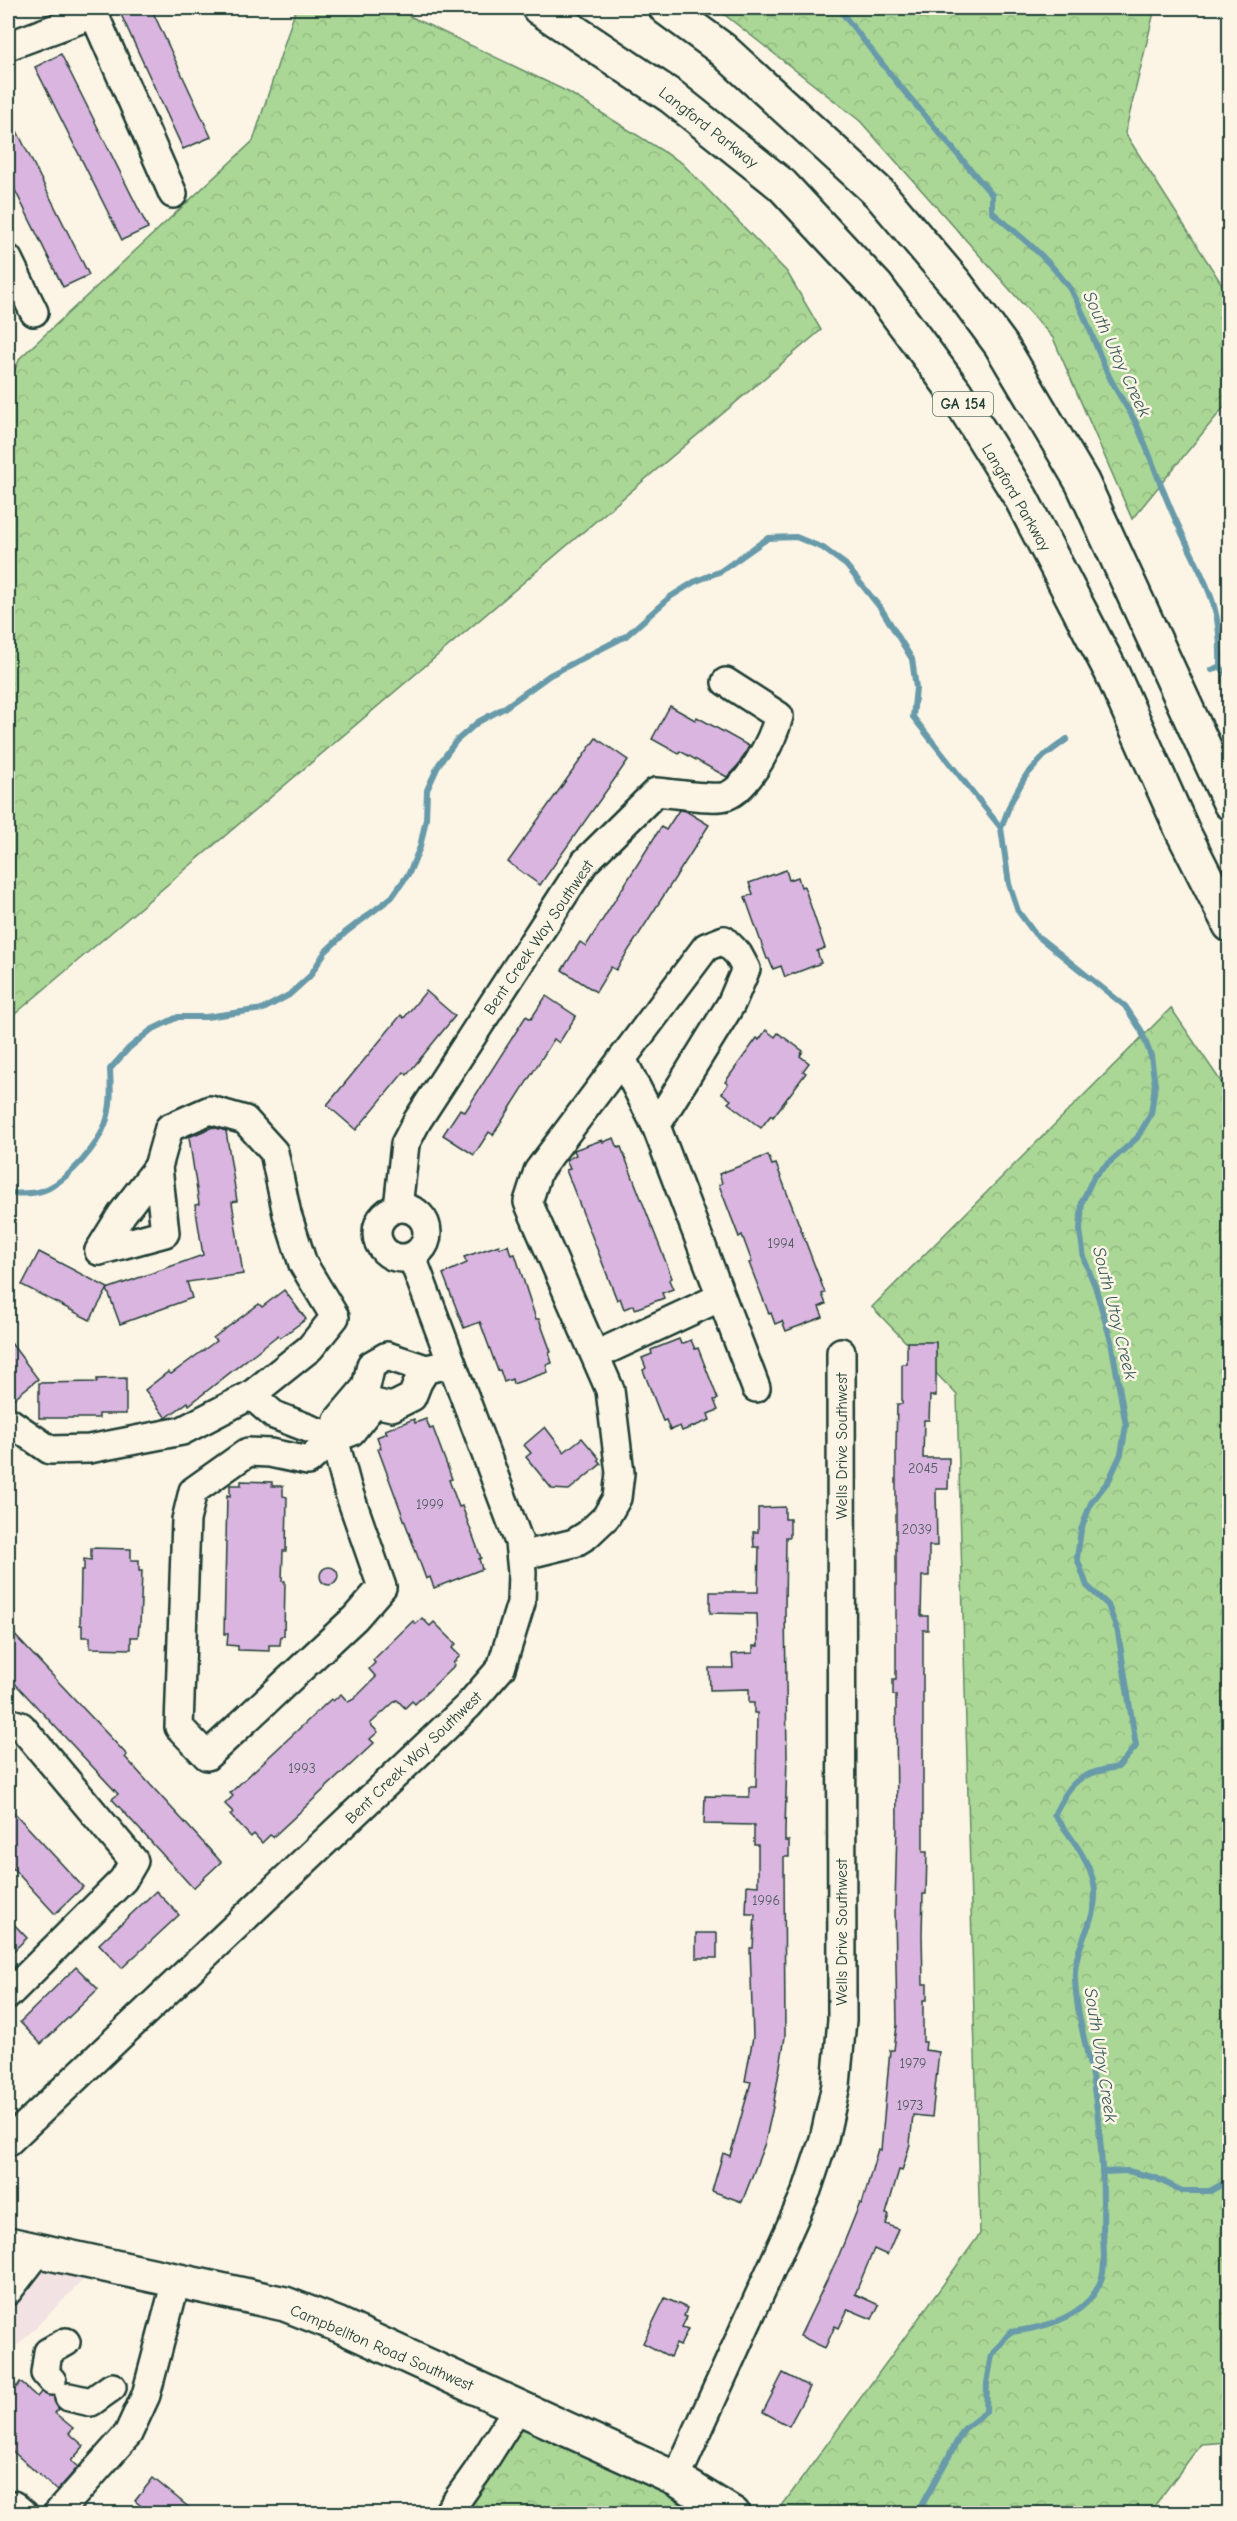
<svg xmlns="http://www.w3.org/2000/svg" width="1237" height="2521" font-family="'Comic Neue',sans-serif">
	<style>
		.built { fill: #f2e2e4 }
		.forest { fill: url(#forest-crowns); stroke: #648a65; stroke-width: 1.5 }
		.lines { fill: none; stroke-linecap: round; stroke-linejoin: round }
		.stream { stroke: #679aaa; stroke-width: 6 }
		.building { fill: #d9b5e0; stroke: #1f3d34; stroke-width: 1.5 }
		.minor-casing { stroke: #1f3d34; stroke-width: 32 }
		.major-casing { stroke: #1f3d34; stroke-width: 38 }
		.highway-casing { stroke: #1f3d34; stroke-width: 38 }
		.minor { stroke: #fcf5e5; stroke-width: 27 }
		.major { stroke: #fcf5e5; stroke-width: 33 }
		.highway { stroke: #fcf5e5; stroke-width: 33 }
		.labels { text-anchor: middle; stroke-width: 5; stroke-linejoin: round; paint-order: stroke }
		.number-label { font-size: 14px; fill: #4e5b5f }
		.shield { fill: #fcf5e5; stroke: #617469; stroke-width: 1.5 }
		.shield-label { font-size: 15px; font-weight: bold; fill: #1f3d34 }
		.street-label { font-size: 16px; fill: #1f3d34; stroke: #fcf5e5 }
		.water-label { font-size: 18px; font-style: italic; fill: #375c5b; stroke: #fcf5e5 }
	</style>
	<defs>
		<pattern id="forest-crowns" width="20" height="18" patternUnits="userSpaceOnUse" patternTransform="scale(1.5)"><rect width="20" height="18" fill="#aad796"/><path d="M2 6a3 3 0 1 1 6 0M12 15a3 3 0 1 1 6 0" fill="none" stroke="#92b982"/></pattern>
	</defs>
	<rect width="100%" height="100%" fill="#fcf5e5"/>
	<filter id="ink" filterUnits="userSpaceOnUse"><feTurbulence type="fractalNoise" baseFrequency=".0167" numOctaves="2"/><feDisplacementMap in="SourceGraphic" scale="12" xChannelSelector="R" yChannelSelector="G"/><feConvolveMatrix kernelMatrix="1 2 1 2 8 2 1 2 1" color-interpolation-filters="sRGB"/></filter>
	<g filter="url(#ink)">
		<!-- built -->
		<polygon class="built" points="8,2231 95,2268 8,2355"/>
		<!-- forest -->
		<g class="forest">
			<polygon points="296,8 393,8 568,92 682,163 787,272 821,330 8,1020 8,386 20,358 253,141"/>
			<polygon points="716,8 1155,8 1125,133 1230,297 1229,401 1132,519 1053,338 860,121"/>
			<polygon points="1171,1008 1230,1095 1229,2442 1201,2444 1149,2513 776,2514 980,2234 957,1395 872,1307"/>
			<polygon points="523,2415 700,2513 435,2514"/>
		</g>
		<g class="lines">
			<!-- stream -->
			<g class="stream">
				<path d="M838 8 899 85 992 195V212C1021 237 1051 260 1072 292 1087 317 1095 346 1107 372 1115 390 1127 406 1136 423 1152 458 1163 495 1180 529 1205 584 1222 602 1220 666"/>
				<polyline points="1220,666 1230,679"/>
				<polyline points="1212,670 1220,666"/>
				<path d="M8 1193C20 1194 38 1194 49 1188 71 1176 96 1148 105 1125 112 1107 111 1088 110 1069L129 1048 151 1030 178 1017H206L263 1009 289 995 310 976 325 952 346 932 392 897 409 873 420 847 426 819 427 790 439 764 456 741 478 722 504 708 550 675 626 636 670 597 694 582 721 571 768 538 796 537 823 548 846 565 882 610 912 659 916 688 913 717 1001 828"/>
				<polyline points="1102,2172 1128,2171 1156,2178 1182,2191 1210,2191 1230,2180"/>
				<path d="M917 2514 964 2429 986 2412 987 2383 992 2355 1010 2332C1045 2328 1090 2316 1102 2277 1106 2264 1103 2245 1103 2232 1104 2183 1101 2130 1093 2082 1087 2047 1076 2013 1075 1978 1073 1947 1097 1922 1095 1891 1093 1865 1070 1835 1054 1815 1072 1780 1078 1774 1118 1767L1136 1746 1118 1632 1108 1605 1087 1586 1077 1558 1081 1530 1091 1503 1109 1480 1121 1454 1126 1426 1111 1341 1095 1286 1084 1259 1080 1230 1082 1202 1094 1176 1137 1138 1151 1114 1155 1085 1151 1056 1141 1030 1125 1006 1035 934 1018 911 1009 884 1001 828 1011 802 1025 777 1044 756 1067 739"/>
			</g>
		</g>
		<!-- building -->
		<g class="building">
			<polygon points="118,8 151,8 211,137 183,149"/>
			<polygon points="61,54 148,228 122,240 35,67"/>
			<polygon points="8,113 89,275 63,287 8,176"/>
			<polygon points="670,706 695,720 697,717 749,746 739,764 727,777 680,751 679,754 652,739"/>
			<polygon points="596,738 628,760 540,885 508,862"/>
			<polygon points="679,810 686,811 709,825 616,970 611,967 596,992 562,970 580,942 586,946 661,827 666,830"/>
			<polygon points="786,870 789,880 798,877 801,887 804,886 825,948 817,951 821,963 785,977 781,966 773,969 769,959 767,959 745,897 753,894 749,883"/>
			<polygon points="426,991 455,1016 407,1075 404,1072 356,1130 327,1105 401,1015 404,1018"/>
			<polygon points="546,996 576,1016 559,1043 554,1039 493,1135 489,1132 474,1155 443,1135 460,1109 465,1112 526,1016 531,1019"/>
			<polygon points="766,1030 775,1037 778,1033 803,1051 800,1056 809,1063 803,1071 806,1073 773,1117 771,1115 761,1128 728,1103 731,1100 722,1093 728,1084 725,1082 757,1038 759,1040"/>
			<polygon points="213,1127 226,1131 237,1201 232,1202 243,1274 187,1282 192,1298 120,1324 107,1289 203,1255 195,1205 199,1204 189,1137"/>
			<polygon points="614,1138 618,1148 621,1147 672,1278 669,1280 673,1289 662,1293 664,1298 635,1309 634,1305 624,1309 620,1298 617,1300 566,1170 570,1169 566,1160 576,1155 574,1150 602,1140 603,1142"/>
			<polygon points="768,1155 772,1165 776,1164 825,1293 822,1294 826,1304 819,1307 823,1317 786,1331 782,1321 775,1324 771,1313 769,1314 749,1263 752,1262 742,1235 739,1237 719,1185 722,1183 719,1174"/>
			<polygon points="499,1245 500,1248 508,1245 511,1255 515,1254 536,1319 539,1319 551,1352 549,1353 552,1363 546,1365 548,1372 513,1384 512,1379 504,1382 500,1370 498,1371 480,1322 464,1328 443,1274 467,1263 464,1257"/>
			<polygon points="39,1252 108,1288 90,1320 22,1285"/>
			<polygon points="284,1290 306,1319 280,1338 278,1335 189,1405 188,1402 166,1418 145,1390 168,1372 171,1374 216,1341 213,1338 259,1304 262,1307"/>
			<polygon points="8,1339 38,1379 8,1403"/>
			<polygon points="679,1339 681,1344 691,1340 695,1349 698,1348 718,1399 714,1400 718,1410 708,1414 710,1420 682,1431 680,1426 670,1430 666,1420 663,1421 643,1370 646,1368 642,1358 652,1354 651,1350"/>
			<polygon points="907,1342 936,1342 936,1396 930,1396 929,1420 924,1420 923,1458 949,1458 948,1489 936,1489 937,1546 929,1546 929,1576 922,1576 921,1616 928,1616 928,1630 923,1630 923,1852 927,1852 926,1894 923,1894 922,1934 923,1984 927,1984 927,2000 923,2000 923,2042 926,2042 925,2050 939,2052 932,2117 913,2115 910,2144 902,2171 899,2170 886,2214 889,2215 886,2224 898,2229 887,2255 874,2249 855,2294 879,2305 872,2319 848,2309 839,2328 835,2326 825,2348 800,2336 839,2255 860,2203 862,2204 878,2149 881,2150 890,2050 894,2050 897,2025 895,1907 897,1827 896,1695 893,1695 893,1679 896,1679 896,1444 897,1404 902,1404 902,1364 907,1364"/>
			<polygon points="126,1378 126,1414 99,1414 99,1418 39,1418 39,1383 97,1382 97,1379"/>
			<polygon points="414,1419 415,1423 426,1419 430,1429 433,1428 452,1479 449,1480 459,1507 462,1506 481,1558 479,1559 482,1569 434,1588 430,1577 426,1579 378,1449 381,1448 377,1437 387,1433 385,1430"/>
			<polygon points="545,1427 564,1452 582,1438 599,1458 598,1460 601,1464 569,1490 552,1489 526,1457 531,1453 524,1445"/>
			<polygon points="241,1481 272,1482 272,1486 283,1486 283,1496 287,1497 286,1551 283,1551 282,1581 285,1581 284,1636 281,1636 280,1645 269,1645 269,1651 238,1650 238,1646 227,1645 228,1634 224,1634 227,1495 230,1496 230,1485 241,1485"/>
			<polygon points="785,1507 785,1519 790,1519 790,1537 786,1537 785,1608 787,1756 785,1831 785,1841 789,1841 789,1857 784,1857 785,2037 773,2107 765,2143 742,2202 712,2191 723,2153 730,2156 751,2082 745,2081 753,2037 750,1948 753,1948 755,1914 746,1914 747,1885 758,1886 758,1845 754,1845 754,1825 704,1824 705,1796 749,1797 749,1787 756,1787 757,1713 754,1713 754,1703 749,1703 749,1689 710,1690 709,1668 733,1668 732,1654 753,1653 753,1646 758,1646 757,1614 710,1613 710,1592 758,1592 759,1547 754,1547 753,1532 758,1532 758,1508"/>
			<polygon points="91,1548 131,1549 131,1560 139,1560 139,1571 142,1571 140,1626 139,1626 138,1637 131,1637 131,1649 90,1648 90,1637 82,1637 82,1625 80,1625 81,1570 84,1570 84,1559 91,1560"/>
			<circle cx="329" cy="1576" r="9"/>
			<polygon points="422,1618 430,1626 434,1622 456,1644 452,1648 460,1656 453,1663 455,1665 415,1704 412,1701 405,1708 397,1700 393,1703 370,1724 378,1732 370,1739 374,1743 273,1837 270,1835 262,1843 254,1834 251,1837 230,1815 233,1812 225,1804 233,1796 230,1793 331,1699 333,1701 341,1694 348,1702 354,1699 376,1677 369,1669 375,1663 373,1660 413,1621 416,1624"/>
			<polygon points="8,1628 127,1755 125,1757 221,1862 193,1888 112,1799 118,1794 8,1676"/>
			<polygon points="8,1806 83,1887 55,1914 8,1863"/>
			<polygon points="156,1891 179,1915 122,1968 99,1944"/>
			<polygon points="8,1918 27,1938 8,1956"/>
			<rect x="696" y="1933" width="21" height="25"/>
			<polygon points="76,1967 98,1989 41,2044 20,2022"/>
			<polygon points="665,2298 687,2308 684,2316 687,2317 682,2327 688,2329 680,2346 676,2344 670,2357 643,2343"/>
			<polygon points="783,2373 810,2387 789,2426 763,2412"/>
			<polygon points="8,2379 17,2387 20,2382 37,2397 41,2392 54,2396 59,2409 55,2413 73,2428 69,2433 84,2446 71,2461 78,2467 57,2491 8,2447"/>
			<polygon points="153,2478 197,2514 151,2514 135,2501"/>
		</g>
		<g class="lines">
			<!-- minor casing -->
			<g class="minor-casing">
				<g id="minor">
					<polyline points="8,46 94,14 173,194"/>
					<polyline points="8,259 34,312"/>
					<polyline points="622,1059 656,1126"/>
					<circle cx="402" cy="1233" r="25"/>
					<path d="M398 1208 405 1144 417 1121 585 862 656 792C670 793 714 800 726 796 749 788 773 739 779 716L726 682"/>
					<polyline points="99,1251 165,1233 158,1167 169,1128 210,1110 245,1120 274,1152 287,1214 303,1264 335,1317 310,1348 251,1395"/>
					<polyline points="99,1251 122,1214 158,1167"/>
					<polyline points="596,1355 721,1297"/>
					<polyline points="426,1369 418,1382 412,1397 392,1407 374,1403 351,1432 334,1438 308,1461 270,1453 248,1452 193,1491 186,1520 179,1727 207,1756 355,1618 382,1587 347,1487 334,1438 338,1420 366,1387 371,1365 387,1356 426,1369 452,1364"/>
					<polyline points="8,1421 50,1450 89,1449 182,1431 251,1395 274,1415 334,1438"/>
					<polyline points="521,1556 574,1543 587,1535 606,1517 617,1498 620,1473 610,1390 528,1202 538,1171 706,947 724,940 738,954 746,969 731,1004 656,1126 756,1388"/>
					<polyline points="8,1722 21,1726 134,1861 123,1880 8,1995"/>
					<polyline points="8,2142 468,1706 501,1668 521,1603 522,1572 519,1542 412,1257"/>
					<polyline points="8,2291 39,2251"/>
					<polyline points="52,2381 45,2373 48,2352 66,2342"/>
					<polyline points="69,2397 91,2402 112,2387"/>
					<polyline points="676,2479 807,2190 824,2139 836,2085 842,2020 841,1352"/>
					<polyline points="13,2505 24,2514"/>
					<polyline points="57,2514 128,2434 146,2395 176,2281"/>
					<polyline points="447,2514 477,2472 518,2407"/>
				</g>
			</g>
			<!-- major casing -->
			<g class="major-casing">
				<polyline id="major" points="8,2244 285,2304 339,2325 676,2479 733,2514"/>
			</g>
			<!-- highway casing -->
			<g class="highway-casing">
				<g id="highway">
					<polyline points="539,8 672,97 782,185 877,287 955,392 1021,498 1112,673 1183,832 1230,925"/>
					<polyline points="666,8 722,49 879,193 956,284 1001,345 1082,482 1230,803"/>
				</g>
			</g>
			<!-- minor -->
			<use href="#minor" class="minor"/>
			<!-- major -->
			<use href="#major" class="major"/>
			<!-- highway -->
			<use href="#highway" class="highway"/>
		</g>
	</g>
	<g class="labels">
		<!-- number labels -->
		<g class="number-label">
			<text x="781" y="1248">1994</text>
			<text x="923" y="1473">2045</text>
			<text x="430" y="1509">1999</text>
			<text x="917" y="1534">2039</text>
			<text x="302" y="1773">1993</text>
			<text x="766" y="1905">1996</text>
			<text x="913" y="2068">1979</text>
			<text x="910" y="2110">1973</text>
		</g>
		<!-- shield labels -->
		<rect class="shield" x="933" y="392" width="60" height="24" rx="4.5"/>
		<g class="shield-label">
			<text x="963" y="409">GA 154</text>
		</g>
		<!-- street labels -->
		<g class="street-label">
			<text transform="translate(709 127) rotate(38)" y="6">Langford Parkway</text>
			<text transform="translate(1017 497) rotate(60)" y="6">Langford Parkway</text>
			<text transform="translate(538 937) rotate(-56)" y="6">Bent Creek Way Southwest</text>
			<text transform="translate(841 1446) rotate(-90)" y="6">Wells Drive Southwest</text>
			<text transform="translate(413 1757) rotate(-44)" y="6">Bent Creek Way Southwest</text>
			<text transform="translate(841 1932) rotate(-90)" y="6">Wells Drive Southwest</text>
			<text transform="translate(382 2347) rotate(23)" y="6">Campbellton Road Southwest</text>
		</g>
		<!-- water labels -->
		<g class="water-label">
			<text transform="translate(1117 354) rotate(65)" y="6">South Utoy Creek</text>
			<text transform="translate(1115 1313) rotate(76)" y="6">South Utoy Creek</text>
			<text transform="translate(1101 2055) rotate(81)" y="6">South Utoy Creek</text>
		</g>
	</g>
	<!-- margin -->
	<rect width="1237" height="2521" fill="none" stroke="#fcf5e5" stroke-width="30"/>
	<rect x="15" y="15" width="1207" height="2491" fill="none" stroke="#1f3d34" stroke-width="2" filter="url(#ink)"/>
</svg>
